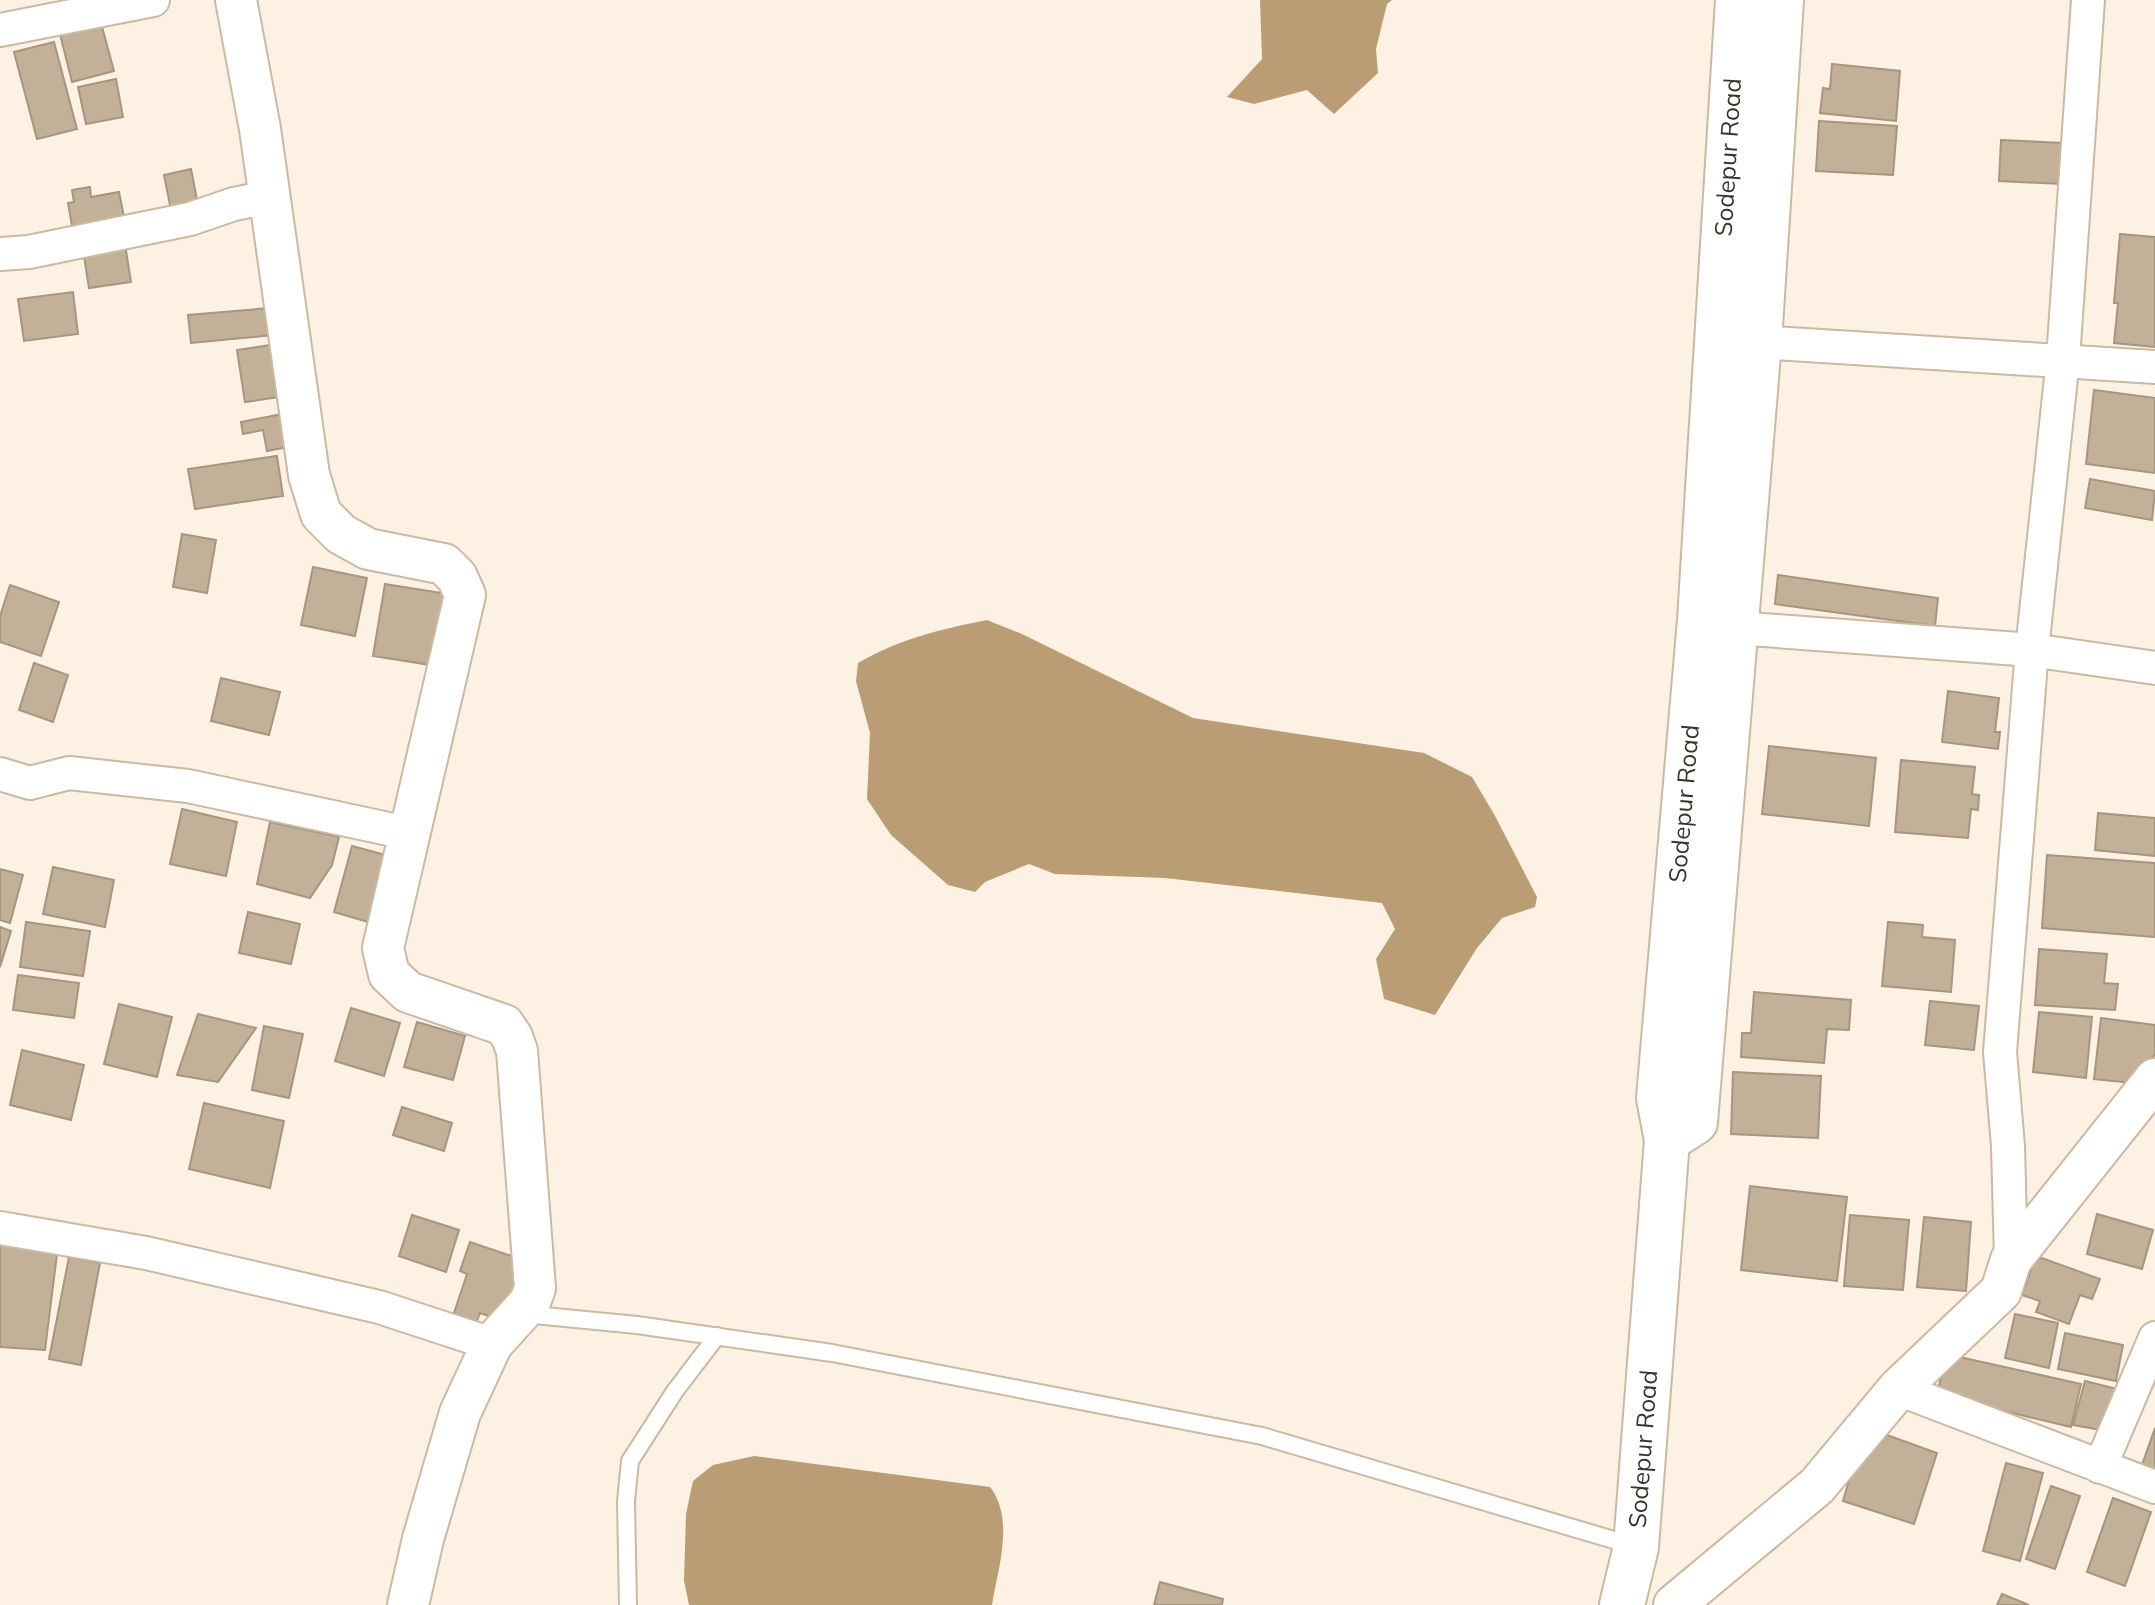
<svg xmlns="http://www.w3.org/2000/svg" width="2155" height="1605" font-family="Mulish,sans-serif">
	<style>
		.water { fill: #ba9d75 }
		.building { fill: #c2b098; stroke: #a7957e; stroke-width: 2 }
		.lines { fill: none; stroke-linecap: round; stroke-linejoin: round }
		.service-casing { stroke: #cbb9a1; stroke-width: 20 }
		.minor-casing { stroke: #cbb9a1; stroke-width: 36 }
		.tertiary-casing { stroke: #cbb9a1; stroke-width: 44 }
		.primary-casing { stroke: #cbb9a1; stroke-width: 48 }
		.service { stroke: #fff; stroke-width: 16 }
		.minor { stroke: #fff; stroke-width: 32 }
		.tertiary { stroke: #fff; stroke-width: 40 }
		.primary { stroke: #fff; stroke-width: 44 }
		.labels { text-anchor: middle; stroke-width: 7; stroke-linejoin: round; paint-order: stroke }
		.street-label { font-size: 24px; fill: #3a3329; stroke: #fff }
	</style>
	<rect width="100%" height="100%" fill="#fdf1e3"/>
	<!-- water -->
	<g class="water">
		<polygon points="1260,0 1392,0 1387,4 1376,49 1378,73 1334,114 1307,90 1254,104 1227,97 1262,59"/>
		<path d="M987 620 1022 634 1193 718 1424 753 1472 777 1494 814 1537 897 1535 907 1502 918 1477 948 1435 1015 1384 999 1376 959 1395 929 1382 903 1165 878 1055 874 1029 864 985 882 975 892 948 885 891 835 867 799 870 733 856 681 858 663C899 639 941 629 987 620Z"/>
		<path d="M754 1456 990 1487C1015 1519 998 1568 992 1605H689L684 1581 686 1514 693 1481 713 1465Z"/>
	</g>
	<!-- building -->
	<g class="building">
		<polygon points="101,23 114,71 72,82 60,34"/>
		<polygon points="54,42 77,129 37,139 14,52"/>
		<polygon points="1832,64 1900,71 1896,121 1820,113 1823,88 1830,89"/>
		<polygon points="116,79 123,117 86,124 78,87"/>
		<polygon points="1819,121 1897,126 1893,175 1816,171"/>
		<polygon points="2001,140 2063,143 2061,184 1999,181"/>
		<polygon points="191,169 198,205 171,210 164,175"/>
		<polygon points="90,187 91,197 119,192 124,217 72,226 68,203 74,202 72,190"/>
		<polygon points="2120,234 2155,237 2155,347 2114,343 2118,303 2114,303"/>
		<polygon points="125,244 131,282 89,288 83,250"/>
		<polygon points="73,292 78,334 24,341 18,299"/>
		<polygon points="281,307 284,334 191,343 188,315"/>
		<polygon points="277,344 286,396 245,402 237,350"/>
		<polygon points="2094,390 2155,398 2155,473 2086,464"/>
		<polygon points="282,414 288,447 267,451 263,430 243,434 241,422"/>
		<polygon points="277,456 283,496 195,509 188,469"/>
		<polygon points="2090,479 2155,491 2152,520 2085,508"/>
		<polygon points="182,534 216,540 207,593 173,587"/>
		<polygon points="313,567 367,578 355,636 301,625"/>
		<polygon points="1778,575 1938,598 1935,626 1775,604"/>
		<polygon points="385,584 448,594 437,666 373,656"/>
		<polygon points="10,585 59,602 41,656 0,642 0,616"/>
		<polygon points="34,663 68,675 53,722 19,710"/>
		<polygon points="221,678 280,692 269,735 211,721"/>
		<polygon points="1948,691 1999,698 1995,732 2000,732 1998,749 1942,742"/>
		<polygon points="1769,746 1876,758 1869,826 1762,814"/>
		<polygon points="1901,760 1975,767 1972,794 1979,795 1978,810 1971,809 1968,838 1895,832"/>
		<polygon points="182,809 237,822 226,876 170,864"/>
		<polygon points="2098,813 2155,818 2155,856 2095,850"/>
		<polygon points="270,822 339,837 332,865 310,898 257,884"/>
		<polygon points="352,846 393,857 375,924 334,912"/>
		<polygon points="2047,855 2155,863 2155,937 2042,928"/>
		<polygon points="53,867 114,880 105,927 43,914"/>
		<polygon points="0,869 23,875 10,923 0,920"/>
		<polygon points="248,912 300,924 291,964 239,953"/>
		<polygon points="26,922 90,931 83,976 20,967"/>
		<polygon points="1888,922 1923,925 1922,937 1955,940 1951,992 1882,986"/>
		<polygon points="0,927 11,931 0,967"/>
		<polygon points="2039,949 2107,954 2104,983 2118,984 2115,1010 2035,1005"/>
		<polygon points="18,975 79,983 74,1018 13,1010"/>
		<polygon points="1754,992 1851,1000 1849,1030 1827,1029 1824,1063 1741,1057 1742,1033 1751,1033"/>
		<polygon points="1930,1001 1979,1006 1974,1050 1925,1045"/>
		<polygon points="119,1004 172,1017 157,1077 104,1064"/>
		<polygon points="351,1008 400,1023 384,1076 335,1061"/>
		<polygon points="2039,1012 2092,1017 2086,1078 2033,1072"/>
		<polygon points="198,1014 256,1028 218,1082 177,1075"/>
		<polygon points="2101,1018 2155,1025 2155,1054 2133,1083 2094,1079"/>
		<polygon points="417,1022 465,1036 453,1080 404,1067"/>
		<polygon points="264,1026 303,1034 289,1098 252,1090"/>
		<polygon points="22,1050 84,1065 71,1120 10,1105"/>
		<polygon points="1733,1072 1821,1076 1818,1138 1731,1134"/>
		<polygon points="204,1103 284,1121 270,1188 189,1169"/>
		<polygon points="402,1107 452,1123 444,1151 393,1135"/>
		<polygon points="1750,1186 1847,1197 1837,1281 1741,1270"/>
		<polygon points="2097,1214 2153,1230 2142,1269 2087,1254"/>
		<polygon points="412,1215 459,1230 446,1272 399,1256"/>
		<polygon points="1850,1215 1909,1220 1903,1290 1844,1286"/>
		<polygon points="1924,1217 1971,1222 1966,1291 1917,1287"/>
		<polygon points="0,1240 57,1254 45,1350 0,1347"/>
		<polygon points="470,1242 529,1262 509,1323 480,1313 476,1323 453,1316 467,1274 460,1271"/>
		<polygon points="2036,1256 2100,1279 2092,1299 2080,1295 2069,1324 2036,1312 2040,1301 2022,1295"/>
		<polygon points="69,1257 100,1263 81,1365 49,1359"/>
		<polygon points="2015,1314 2058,1323 2049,1368 2005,1358"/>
		<polygon points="2065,1333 2123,1345 2116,1381 2058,1369"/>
		<polygon points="1946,1354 2081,1384 2071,1427 1937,1395"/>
		<polygon points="2085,1381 2117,1389 2107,1431 2073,1425"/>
		<polygon points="2155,1428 2155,1470 2142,1465"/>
		<polygon points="1887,1435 1937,1453 1914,1524 1843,1501 1850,1477"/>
		<polygon points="2006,1463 2043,1473 2020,1561 1983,1551"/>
		<polygon points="2051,1486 2080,1496 2055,1569 2026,1559"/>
		<polygon points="2113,1498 2151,1512 2125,1586 2087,1572"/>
		<polygon points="1160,1582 1223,1599 1222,1605 1154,1605"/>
		<polygon points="2002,1594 2029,1605 1997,1605"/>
	</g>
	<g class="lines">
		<!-- service casing -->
		<g class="service-casing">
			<g id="service">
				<polyline points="524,1314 637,1325 832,1353 1262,1436 1634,1546"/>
				<polyline points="628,1605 626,1501 630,1461 675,1391 717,1336"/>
			</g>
		</g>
		<!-- minor casing -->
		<g class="minor-casing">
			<g id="minor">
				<polyline points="0,30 153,0"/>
				<polyline points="0,254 29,252 190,219 234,204 269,197"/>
				<polyline points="1759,342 2155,367"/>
				<polyline points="1736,628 2032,650 2155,668"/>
				<polyline points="0,774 30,783 69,773 188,786 407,833"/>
				<polyline points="0,1228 146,1253 379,1307 492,1344"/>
				<polyline points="2011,1260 2008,1146 2000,1052 2032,650 2063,359 2088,0"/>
				<polyline points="1898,1389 2155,1487"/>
				<polyline points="2100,1467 2155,1338"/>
			</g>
		</g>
		<!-- tertiary casing -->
		<g class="tertiary-casing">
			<g id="tertiary">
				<polyline points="236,0 260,129 309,475 321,514 341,534 368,549 444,564 457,577 465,595 383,948 389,974 408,992 504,1025 512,1037 517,1051 535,1288 530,1302 492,1344 460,1413 423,1539 408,1605"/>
				<polyline points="1674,1605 1817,1486 1898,1389 2001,1291 2011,1260 2155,1079"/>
			</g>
		</g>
		<!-- primary casing -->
		<g class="primary-casing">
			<g id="primary">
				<polyline points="1667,1140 1695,1122 1759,342 1781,0"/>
				<path id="s1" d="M1622 1605 1636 1547 1667 1140 1659 1098 1700 620 1738 0"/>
			</g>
		</g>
		<!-- service -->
		<use href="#service" class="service"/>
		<!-- minor -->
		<use href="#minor" class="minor"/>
		<!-- tertiary -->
		<use href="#tertiary" class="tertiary"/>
		<!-- primary -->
		<use href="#primary" class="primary"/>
	</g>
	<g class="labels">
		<!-- street labels -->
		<g class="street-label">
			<text dy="8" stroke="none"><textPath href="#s1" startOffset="1454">Sodepur Road</textPath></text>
			<text dy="8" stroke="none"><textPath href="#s1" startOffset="806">Sodepur Road</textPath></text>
			<text dy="8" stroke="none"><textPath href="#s1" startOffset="158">Sodepur Road</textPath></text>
		</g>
	</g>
</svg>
